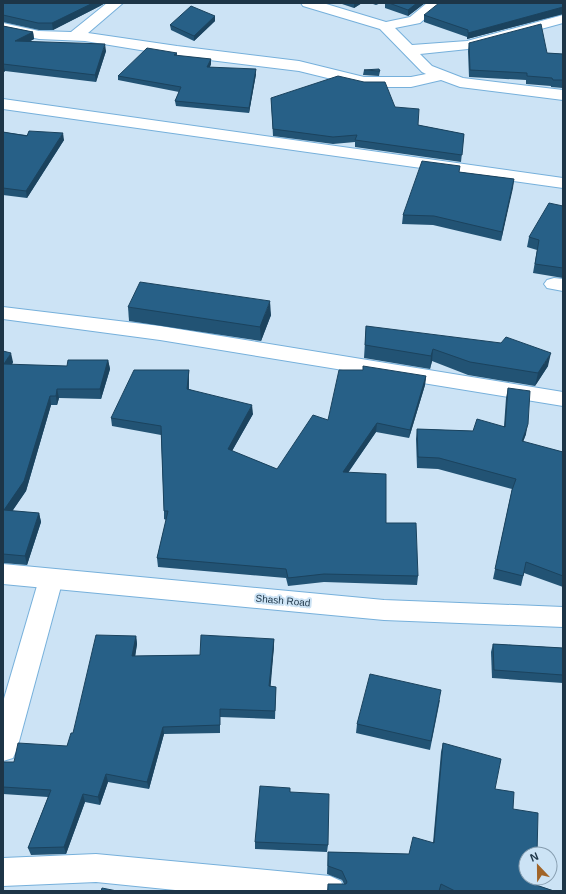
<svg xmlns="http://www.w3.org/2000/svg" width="566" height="894" font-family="Arial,sans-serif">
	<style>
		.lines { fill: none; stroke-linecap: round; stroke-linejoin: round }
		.minor-casing { stroke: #76b0db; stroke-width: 2 }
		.tertiary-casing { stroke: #76b0db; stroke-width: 2 }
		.minor { fill: #fff; fill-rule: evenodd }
		.tertiary { fill: #fff; fill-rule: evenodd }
		.wall { fill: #225374 }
		.shaded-wall { fill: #1b435e }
		.building { fill: #276087; stroke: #1b435e }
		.labels { text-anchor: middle; stroke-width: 4; stroke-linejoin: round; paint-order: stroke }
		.street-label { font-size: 10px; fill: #1d3547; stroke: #cce3f5 }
	</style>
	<rect width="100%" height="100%" fill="#cce3f5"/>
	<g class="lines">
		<!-- minor casing -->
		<g class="minor-casing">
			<g id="minor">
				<polygon points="107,3 123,3 88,33 177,46 299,61 364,77 411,77 426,74 422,72 380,29 303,6 301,3 323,3 386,22 410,17 427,3 443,3 420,23 395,28 412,45 467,41 563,15 563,23 468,49 420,54 432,66 463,78 563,90 563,100 460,87 441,80 411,87 364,87 299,71 177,56 85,41 39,39 3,31 3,23 39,31 71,32"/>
				<polygon points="3,99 563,178 563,188 3,109"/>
				<polygon points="554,278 563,279 563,291 547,288 544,284 547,280"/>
				<polygon points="3,307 160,326 563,392 563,406 160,340 3,319"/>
				<polygon points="51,569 60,572 63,579 17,749 13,758 3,761 3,702 39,579 42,572"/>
				<polygon points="96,854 330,876 341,881 345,891 185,891 96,882 3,886 3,858"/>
			</g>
		</g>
		<!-- tertiary casing -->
		<g class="tertiary-casing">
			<polygon id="tertiary" points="3,564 384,600 563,607 563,627 384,620 3,584"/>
		</g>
		<!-- minor -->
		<use href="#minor" class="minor"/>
		<!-- tertiary -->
		<use href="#tertiary" class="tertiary"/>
	</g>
	<!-- wall -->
	<g class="wall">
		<polygon points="3,3 105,3 100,6 53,30 39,30 3,22"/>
		<polygon points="339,3 362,3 354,8"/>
		<polygon points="370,3 381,3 376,5"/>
		<polygon points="385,3 425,3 408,16 385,8"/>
		<polygon points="563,3 563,14 467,39 467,37 424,22 424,15"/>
		<polygon points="215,16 215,21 194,41 171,30 170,25"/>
		<polygon points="3,26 33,32 34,39 29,42 106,51 96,82 5,71 3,73"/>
		<polygon points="469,43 547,53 563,54 563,88 551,87 551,86 526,84 526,80 469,77 468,51"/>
		<polygon points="177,53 177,56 211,59 211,64 210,67 256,74 249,113 176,106 175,101 179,92 118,80 118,76"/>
		<polygon points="364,70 380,71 379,76 363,75"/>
		<polygon points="271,98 395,107 418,125 464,134 461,162 355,147 355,142 333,144 273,136"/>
		<polygon points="3,132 64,140 27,198 3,195"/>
		<polygon points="459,172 514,179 501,241 433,225 402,224 403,215"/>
		<polygon points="563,206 563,278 533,273 537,250 527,247 529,237"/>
		<polygon points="128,307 271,315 261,341 129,321"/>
		<polygon points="366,326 548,366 535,386 468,375 432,361 430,369 364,358"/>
		<polygon points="3,351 13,362 12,365 67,366 108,360 110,369 101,399 59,398 57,405 51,405 26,491 12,511 39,513 41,522 27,565 3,563"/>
		<polygon points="189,370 189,389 253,414 232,451 277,469 328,420 426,376 425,385 409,438 376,432 348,473 386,523 418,576 417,585 324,582 288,586 286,578 158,567 157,558 166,520 164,519 164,511 161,435 112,426 111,418"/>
		<polygon points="508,388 526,434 523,442 563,452 563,587 524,573 521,586 493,579 512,489 438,469 417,468 416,439 417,429 473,431 504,426 506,398"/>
		<polygon points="136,636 137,644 135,656 200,655 274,639 274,646 270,686 276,687 275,719 220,717 220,733 164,734 149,789 108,782 100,805 85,802 66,854 31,855 28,848 48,797 3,794 3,762 14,762 67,746 73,733"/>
		<polygon points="493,644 563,648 563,683 492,678 491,652"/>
		<polygon points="440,700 430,750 356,733 357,724"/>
		<polygon points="443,743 495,789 513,809 536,885 554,891 327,891 328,884 344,884 342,880 327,874 328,852 409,854 433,843 441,752"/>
		<polygon points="290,792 328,845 327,852 255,849 255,842"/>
	</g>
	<!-- shaded-wall -->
	<g class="shaded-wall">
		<polygon points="93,3 105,3 100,6 53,30 52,23"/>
		<polygon points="354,3 362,3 354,8"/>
		<polygon points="417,3 425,3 408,16 408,10"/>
		<polygon points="563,7 563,14 467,39 468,33"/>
		<polygon points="215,16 215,21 194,41 194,36"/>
		<polygon points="33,32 34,39 16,48 15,41"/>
		<polygon points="105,44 106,51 96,82 95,75"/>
		<polygon points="211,59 211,64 207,72 207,67"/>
		<polygon points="3,64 5,71 3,73"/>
		<polygon points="256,69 256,74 249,113 249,108"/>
		<polygon points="63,133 64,140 27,198 26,191"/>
		<polygon points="514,179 513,188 501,241 502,232"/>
		<polygon points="270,301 271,315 261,341 260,327"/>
		<polygon points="433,349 432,361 430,369 431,356"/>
		<polygon points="11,353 13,362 6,374 4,364"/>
		<polygon points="551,353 548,366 535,386 538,373"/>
		<polygon points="108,360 110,369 101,399 100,389"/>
		<polygon points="189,370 189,379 188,397 187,389"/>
		<polygon points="426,376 425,385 409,438 410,430"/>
		<polygon points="57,389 59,398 57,405 56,396"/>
		<polygon points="50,396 51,405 26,491 7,519 4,510"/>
		<polygon points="252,405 253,414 228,458 228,449"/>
		<polygon points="377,423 376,432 342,481 343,472"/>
		<polygon points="528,424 526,434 519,452 522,441"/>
		<polygon points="39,513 41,522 27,565 25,556"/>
		<polygon points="136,636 137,644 134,664 132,656"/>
		<polygon points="274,639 274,646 270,694 269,686"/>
		<polygon points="163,727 164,734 149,789 147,782"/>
		<polygon points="106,774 108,782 100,805 98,797"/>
		<polygon points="83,794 85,802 66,854 64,847"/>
	</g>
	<!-- building -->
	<g class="building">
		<polygon points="3,3 93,3 52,23 38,23 3,15"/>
		<polygon points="389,3 417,3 408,10"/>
		<polygon points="439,3 563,3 563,7 468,33 468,30 424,15"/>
		<polygon points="191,6 215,16 194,36 170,25"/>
		<polygon points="541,24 547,53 563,54 563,80 553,80 552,78 527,76 527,73 470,70 469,43"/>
		<polygon points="3,26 33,32 15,41 105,44 95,75 3,64"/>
		<polygon points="147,48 177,53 174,55 211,59 207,67 256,69 249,108 175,101 181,87 118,76"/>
		<polygon points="379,69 380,71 364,70"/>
		<polygon points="338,76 364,82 385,82 395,107 419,109 418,125 464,134 462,155 355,140 357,135 333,137 273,129 271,98"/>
		<polygon points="29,131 63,133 26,191 3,188 3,132 27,136"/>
		<polygon points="422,161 460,166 459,172 514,179 502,232 434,216 403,215"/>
		<polygon points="549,203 563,206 563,268 535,264 539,240 529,237"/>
		<polygon points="140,282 270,301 260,327 128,307"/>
		<polygon points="366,326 501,343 506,337 551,353 538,373 470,362 433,349 431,356 365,345"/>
		<polygon points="3,351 11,353 4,364 67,366 68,360 108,360 100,389 57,389 56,396 50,396 24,481 4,510 39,513 25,556 3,554"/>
		<polygon points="363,366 426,376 410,430 377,423 343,472 386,474 386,523 416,523 418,576 324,574 288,578 286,569 157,558 168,511 164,511 161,426 111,418 134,370 189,370 187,389 252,405 228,449 277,469 313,415 328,420 339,370 363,370"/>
		<polygon points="508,388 530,391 528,424 522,441 563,452 563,576 526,562 523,576 495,569 512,490 516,479 439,458 418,457 417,429 473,431 477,419 505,427"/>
		<polygon points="96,635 136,636 132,656 200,655 201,635 274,639 269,686 276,687 275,711 220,709 220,725 163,727 147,782 106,774 98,797 83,794 64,847 28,848 51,790 3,787 3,762 14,762 18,743 67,746 71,733 73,733"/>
		<polygon points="493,644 563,648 563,675 494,670"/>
		<polygon points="370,674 441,690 431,741 357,724"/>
		<polygon points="443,743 501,759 495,789 514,792 513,809 538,813 537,854 526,854 526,878 536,878 536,885 554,891 455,891 441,884 439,891 328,891 328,884 346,884 347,882 342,871 328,866 328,852 409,854 413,837 434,843"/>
		<polygon points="260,786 290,788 290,792 329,794 328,845 255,842"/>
		<polygon points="102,888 117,891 101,891"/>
	</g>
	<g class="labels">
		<!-- street labels -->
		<g class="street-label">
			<text transform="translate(283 600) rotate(5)" y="4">Shash Road</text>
		</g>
	</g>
	<!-- border -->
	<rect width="566" height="894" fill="none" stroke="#1d3547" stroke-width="8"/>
	<!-- north arrow -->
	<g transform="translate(538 866) rotate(338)"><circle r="19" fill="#cce3f5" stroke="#869daf"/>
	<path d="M0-3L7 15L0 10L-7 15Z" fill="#a16428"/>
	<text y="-6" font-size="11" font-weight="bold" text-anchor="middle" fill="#1d3547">N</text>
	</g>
</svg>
